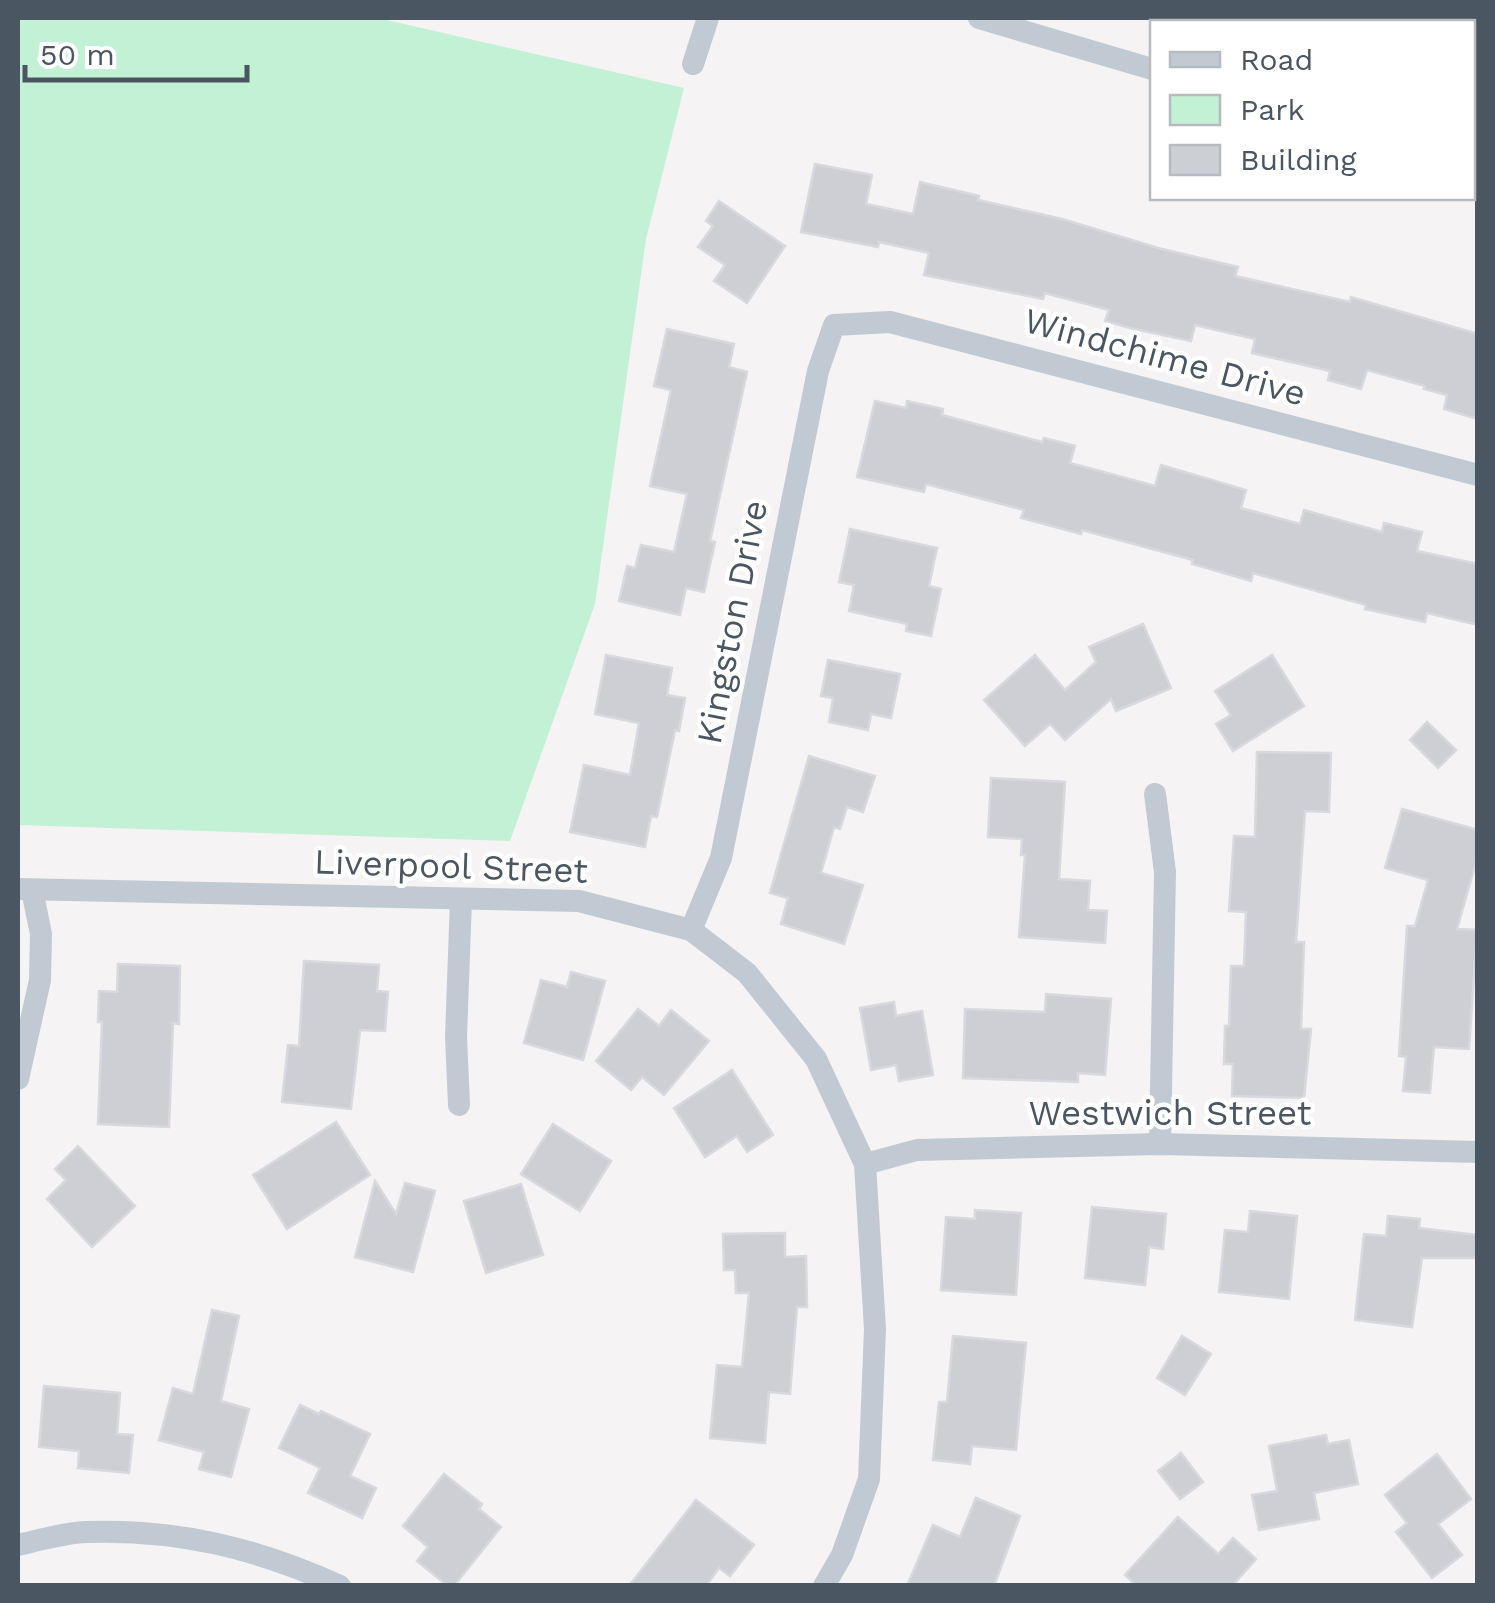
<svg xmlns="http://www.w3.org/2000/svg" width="1495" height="1603" font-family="'Work Sans',sans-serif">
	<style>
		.green { fill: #c3f1d5 }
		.building { fill: #cdcfd5; stroke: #d7d9de; stroke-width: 2.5 }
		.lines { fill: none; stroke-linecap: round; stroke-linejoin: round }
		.minor { stroke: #c1cad2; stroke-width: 22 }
		.labels { text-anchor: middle; stroke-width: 9; stroke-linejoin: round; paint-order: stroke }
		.street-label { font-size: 35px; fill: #4a5661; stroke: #fff }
	</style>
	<rect width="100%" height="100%" fill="#f5f3f3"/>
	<!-- green -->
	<polygon class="green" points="18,18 378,18 684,88 646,239 595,604 510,841 18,825"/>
	<!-- building -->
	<g class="building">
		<polygon points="815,164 872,175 866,204 913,214 920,182 979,196 978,200 1062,219 1158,248 1238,267 1235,276 1350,302 1351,297 1478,334 1478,419 1444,409 1447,395 1424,389 1425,386 1367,370 1361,389 1328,380 1330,371 1252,353 1255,339 1195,325 1191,341 1130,328 1105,321 1109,310 1045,293 1043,299 924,275 929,253 879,242 878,247 801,232"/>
		<polygon points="719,201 785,246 747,303 714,281 725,265 698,247 713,226 706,221"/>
		<polygon points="667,329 734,344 729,367 747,372 710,541 715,542 704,592 686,588 680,615 619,601 627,566 635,568 641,545 674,552 687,494 650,486 671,390 654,386"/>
		<polygon points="875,401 906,408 907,401 943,409 942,415 1042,442 1044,438 1075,446 1070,463 1155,486 1161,465 1246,490 1241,508 1300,524 1304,510 1382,532 1384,523 1422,532 1417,551 1478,564 1478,625 1427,613 1425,622 1365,609 1366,605 1253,573 1251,581 1192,564 1193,560 1082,530 1081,534 1021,518 1024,510 926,484 924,492 857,477"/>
		<polygon points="850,529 937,548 929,586 941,589 931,636 906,631 907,624 849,611 854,585 839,582"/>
		<polygon points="1143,624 1171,688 1116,711 1111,699 1065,740 1050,724 1025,746 984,700 1035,655 1065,690 1096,662 1089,647"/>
		<polygon points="606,655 672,668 667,695 685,698 679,731 675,730 657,817 651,816 645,847 570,832 584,765 630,775 639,723 595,714"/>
		<polygon points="1272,655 1304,706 1233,751 1216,724 1231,715 1215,691"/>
		<polygon points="828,660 900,674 891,718 871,714 868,730 829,722 833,698 821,696"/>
		<polygon points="1427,722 1456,750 1438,768 1410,740"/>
		<polygon points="1257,752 1331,753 1329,812 1305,811 1296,942 1304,942 1301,1029 1311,1029 1304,1098 1232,1096 1233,1064 1224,1064 1225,1026 1229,1026 1231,966 1244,966 1246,912 1229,911 1234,836 1255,837"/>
		<polygon points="809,756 875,776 863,812 847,807 840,829 834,827 821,873 863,885 844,944 781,924 788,898 770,893"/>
		<polygon points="991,778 1065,782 1059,879 1090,881 1088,910 1107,911 1105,943 1019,937 1025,855 1021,855 1022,839 988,837"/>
		<polygon points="1402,809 1478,830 1478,855 1457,929 1477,930 1469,1049 1434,1047 1430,1093 1403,1091 1406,1057 1399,1056 1407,926 1415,926 1428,880 1385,868"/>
		<polygon points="304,961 379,965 377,991 388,992 385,1031 360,1030 351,1109 282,1102 288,1045 299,1046"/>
		<polygon points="118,964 180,966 179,1024 173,1023 169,1127 98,1124 102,1022 98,1022 99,991 117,992"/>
		<polygon points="571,972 605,981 583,1060 524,1043 541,980 567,987"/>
		<polygon points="1046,994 1111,999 1105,1075 1078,1073 1078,1082 963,1078 965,1009 1045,1012"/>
		<polygon points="894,1002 896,1016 922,1011 933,1075 899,1081 896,1065 871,1070 860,1008"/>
		<polygon points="638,1009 659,1026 671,1010 709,1041 664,1095 642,1077 631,1090 596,1061"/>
		<polygon points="732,1070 773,1135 747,1152 737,1136 705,1157 674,1108"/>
		<polygon points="336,1122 370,1175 287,1229 253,1175"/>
		<polygon points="553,1124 611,1161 580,1211 521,1174"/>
		<polygon points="78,1146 135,1206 92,1247 47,1199 66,1180 55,1169"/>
		<polygon points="375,1181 396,1214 405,1183 435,1191 413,1272 355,1257"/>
		<polygon points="521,1184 543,1255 486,1273 464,1201"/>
		<polygon points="1092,1207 1166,1214 1163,1249 1149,1247 1145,1285 1085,1278"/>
		<polygon points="975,1210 1021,1213 1016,1295 941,1290 946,1217 975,1219"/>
		<polygon points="1250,1211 1297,1216 1289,1299 1219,1292 1225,1230 1248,1232"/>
		<polygon points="1388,1216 1420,1219 1419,1228 1478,1235 1478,1258 1422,1258 1412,1327 1355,1320 1364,1234 1386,1236"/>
		<polygon points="785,1233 785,1257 806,1256 807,1307 797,1307 790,1394 769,1392 765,1443 710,1438 717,1365 742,1367 749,1293 736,1293 735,1270 724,1270 723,1234"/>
		<polygon points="212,1310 239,1316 221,1401 249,1409 231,1477 199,1469 204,1452 159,1440 173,1388 193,1394"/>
		<polygon points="953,1336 1026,1343 1016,1450 972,1446 970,1464 933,1460 939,1402 947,1402"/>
		<polygon points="1182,1336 1211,1354 1185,1395 1157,1378"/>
		<polygon points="44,1386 120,1393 117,1434 133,1435 129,1473 78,1468 79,1451 39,1447"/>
		<polygon points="300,1405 319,1414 321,1411 370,1434 350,1476 376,1488 362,1518 308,1493 320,1468 279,1448"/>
		<polygon points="1326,1435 1328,1444 1349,1440 1358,1484 1314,1493 1319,1519 1259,1530 1252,1495 1277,1491 1269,1446"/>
		<polygon points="1181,1453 1203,1482 1180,1499 1158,1471"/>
		<polygon points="1437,1454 1471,1499 1438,1524 1462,1555 1432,1578 1396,1532 1407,1523 1385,1495"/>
		<polygon points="444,1474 482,1504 479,1509 501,1527 454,1586 448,1586 417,1561 428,1547 403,1526"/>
		<polygon points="976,1498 1020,1516 994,1586 907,1586 933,1525 960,1537"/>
		<polygon points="696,1500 754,1545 730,1576 719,1568 706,1586 629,1586"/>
		<polygon points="1178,1517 1218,1554 1233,1538 1256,1559 1232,1586 1137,1586 1125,1575"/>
	</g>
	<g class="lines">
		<!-- minor -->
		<g class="minor">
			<polyline points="979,18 1152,69"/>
			<polyline points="1408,22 1409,18"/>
			<polyline points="693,64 708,18"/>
			<polyline points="1472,144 1478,146"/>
			<polyline points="1155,794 1165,872 1160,1144"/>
			<polyline points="18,889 579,901 691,930 747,973 816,1059 865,1164 875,1329 869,1479 842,1555 824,1586"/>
			<polyline points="691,930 721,858 818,371 834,325 890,322 1478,475"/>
			<polyline points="18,1079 40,980 41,934 32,890"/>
			<polyline points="459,1105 456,1037 461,899"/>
			<polyline points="865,1164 917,1150 1160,1144 1478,1152"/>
			<path d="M18 1545C40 1540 63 1533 86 1532 178 1529 256 1548 340 1586"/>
		</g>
	</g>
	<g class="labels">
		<!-- street labels -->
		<g class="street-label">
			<text transform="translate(1165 357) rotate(15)" y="12">Windchime Drive</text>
			<text transform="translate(732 622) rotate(-79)" y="12">Kingston Drive</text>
			<text transform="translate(451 866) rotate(2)" y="12">Liverpool Street</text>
			<text x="1170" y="1125">Westwich Street</text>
		</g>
	</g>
	<!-- border -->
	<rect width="1495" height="1603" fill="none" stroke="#4a5661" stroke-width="40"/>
	<!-- legend -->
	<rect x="1150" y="20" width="325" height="180" fill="#ffffff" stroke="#b7bbc0" stroke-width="2.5"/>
	<rect x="1170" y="52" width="50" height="15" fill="#c1cad2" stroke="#b7bbc0" stroke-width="2.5"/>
	<text x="1240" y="70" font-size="30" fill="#4a5661">Road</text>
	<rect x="1170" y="95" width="50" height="30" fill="#c3f1d5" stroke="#b7bbc0" stroke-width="2.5"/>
	<text x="1240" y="120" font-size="30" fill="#4a5661">Park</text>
	<rect x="1170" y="145" width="50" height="30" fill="#cdcfd5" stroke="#b7bbc0" stroke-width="2.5"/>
	<text x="1240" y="170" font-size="30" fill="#4a5661">Building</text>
	<!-- scale -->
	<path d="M25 65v15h222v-15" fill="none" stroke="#4a5661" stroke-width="5"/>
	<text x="40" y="65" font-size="30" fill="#4a5661" stroke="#ffffff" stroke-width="8" paint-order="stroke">50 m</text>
</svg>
